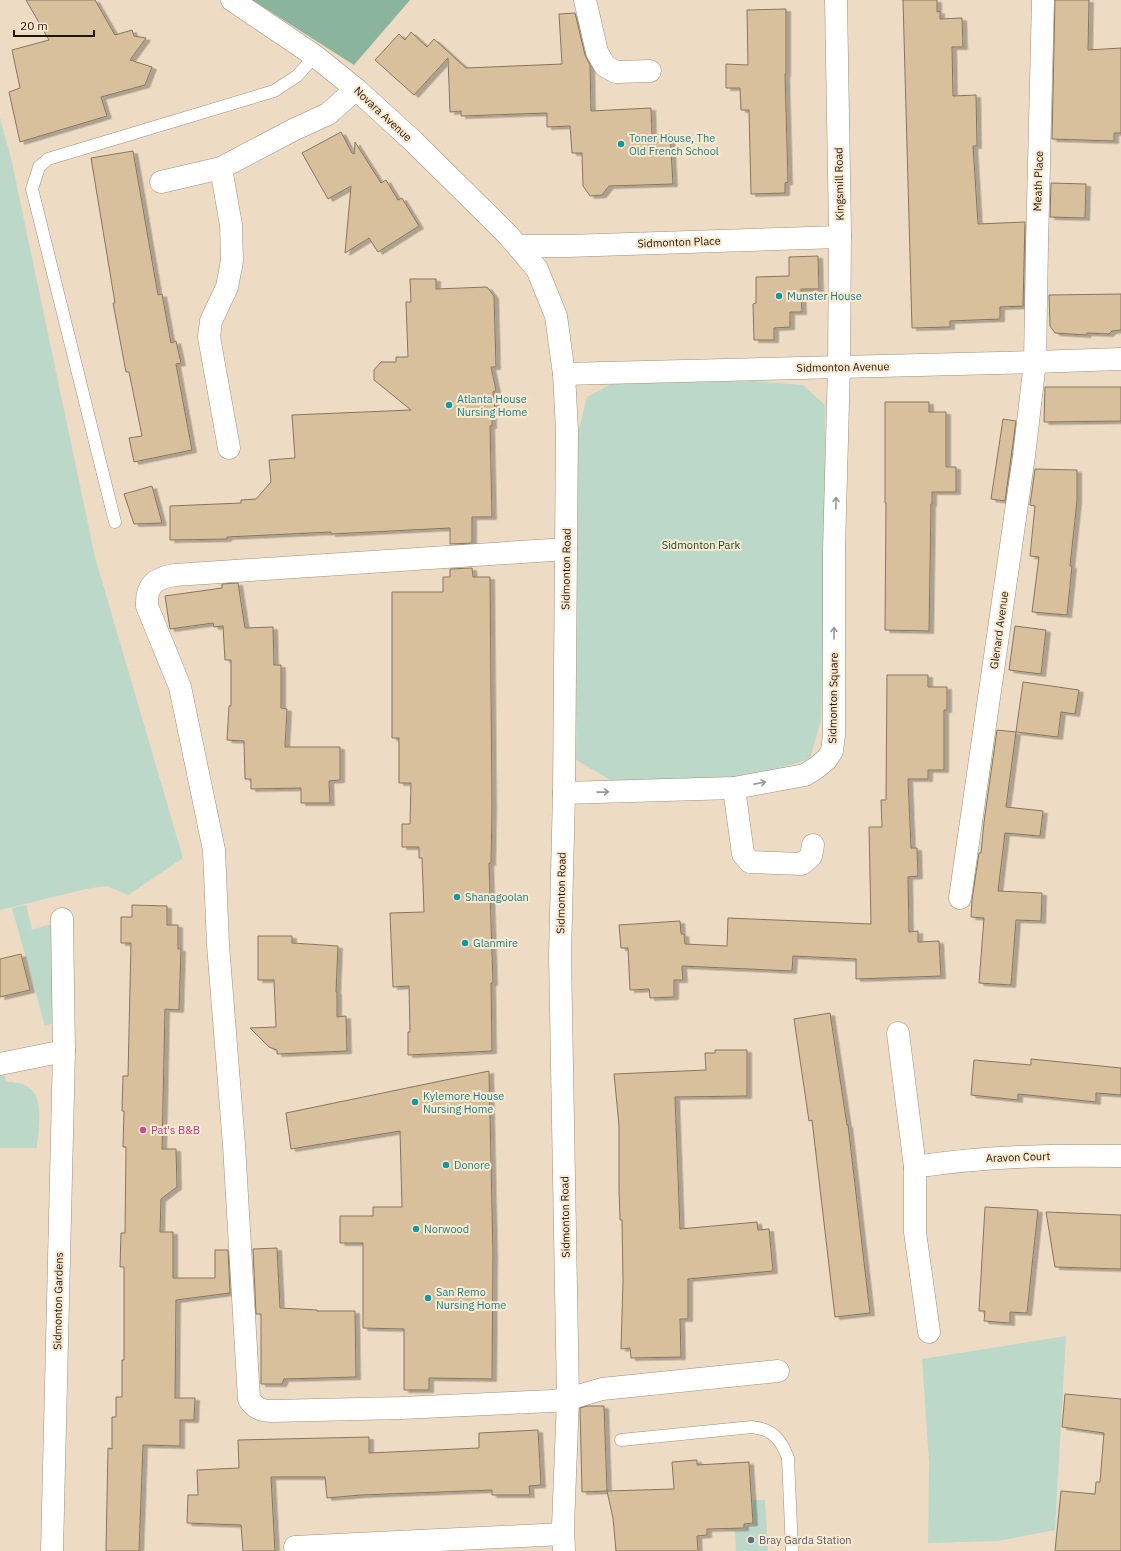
<svg xmlns="http://www.w3.org/2000/svg" width="1121" height="1551" font-family="'IBM Plex Sans',sans-serif">
	<style>
		.green { fill: #bcd8c8 }
		.forest { fill: #8ab49c }
		.building { fill: #d8c09c; stroke: #85765f; filter: url(#shadow) }
		.lines { fill: none; stroke-linecap: round; stroke-linejoin: round }
		.service-casing { stroke: #9f8f77; stroke-width: 13 }
		.minor-casing { stroke: #9f8f77; stroke-width: 23 }
		.tertiary-casing { stroke: #9f8f77; stroke-width: 23 }
		.service { stroke: #fff; stroke-width: 12 }
		.minor { stroke: #fff; stroke-width: 22 }
		.tertiary { stroke: #fff; stroke-width: 22 }
		.oneway { stroke: #999792 }
		.culture-dot { fill: #0f9aa8; stroke: #fbe9cf; stroke-width: 1.5 }
		.hotel-dot { fill: #d1479c; stroke: #fbe9cf; stroke-width: 1.5 }
		.service-dot { fill: #5c6f8a; stroke: #fbe9cf; stroke-width: 1.5 }
		.labels { text-anchor: middle; stroke-width: 4; stroke-linejoin: round; paint-order: stroke }
		.street-label { font-size: 11px; fill: #1c170d; stroke: #fbe9cf }
		.culture-label { font-size: 11px; fill: #0d838f; stroke: #fbe9cf; text-anchor: start }
		.park-label { font-size: 11px; fill: #124730; stroke: #fbe9cf }
		.hotel-label { font-size: 11px; fill: #b23c85; stroke: #fbe9cf; text-anchor: start }
		.service-label { font-size: 11px; fill: #4e5e75; stroke: #fbe9cf; text-anchor: start }
	</style>
	<defs>
		<filter id="shadow"><feDropShadow dx="4.5" dy="2.5" stdDeviation="0" flood-color="#0004"/></filter>
	</defs>
	<rect width="100%" height="100%" fill="#eddcc3"/>
	<!-- green -->
	<g class="green">
		<polygon points="0,118 11,158 95,557 183,858 128,895 107,886 86,889 0,910"/>
		<polygon points="752,381 803,385 825,405 825,548 821,720 810,759 739,780 614,782 576,760 578,482 577,437 587,397 613,383"/>
		<polygon points="26,905 32,930 47,925 51,925 53,1023 45,1026 12,908"/>
		<path d="M5 1075 6 1082C49 1081 39 1120 37 1148H0V1076Z"/>
		<polygon points="1066,1336 1055,1530 998,1541 928,1543 929,1462 922,1359"/>
		<polygon points="752,1500 765,1500 768,1551 736,1551 735,1531 745,1530 745,1526 753,1525"/>
	</g>
	<!-- forest -->
	<polygon class="forest" points="252,0 410,0 354,65"/>
	<!-- building -->
	<g class="building">
		<polygon points="26,0 95,0 115,35 132,30 134,36 146,38 130,60 152,67 145,85 101,97 107,116 20,142 9,92 20,88 12,50 49,40"/>
		<polygon points="903,0 937,0 937,12 940,11 940,19 962,18 963,47 952,47 953,96 976,95 977,146 973,146 978,224 1025,222 1023,306 1000,307 1000,319 950,321 950,327 912,328"/>
		<polygon points="1055,0 1089,0 1088,50 1121,48 1121,133 1114,133 1114,141 1052,139"/>
		<polygon points="786,9 786,74 785,74 788,182 785,183 785,193 751,194 749,110 741,110 740,88 726,88 726,64 748,65 747,10"/>
		<polygon points="575,13 585,55 590,65 591,111 651,108 652,135 670,134 673,184 609,186 602,195 590,196 583,186 582,153 572,153 570,126 547,127 547,113 461,116 461,111 450,112 448,58 414,95 375,60 399,34 405,40 411,32 427,47 434,39 466,68 562,64 559,14"/>
		<polygon points="341,132 352,153 354,154 355,142 381,183 386,180 398,200 402,198 419,226 378,252 369,238 345,253 351,186 328,199 302,153"/>
		<polygon points="133,151 158,295 162,294 171,343 176,341 181,363 176,364 192,450 134,462 129,438 142,436 129,372 126,372 113,303 115,303 91,158"/>
		<polygon points="1051,183 1086,184 1085,218 1050,217"/>
		<polygon points="818,256 819,289 801,289 802,312 790,312 790,327 774,328 774,340 754,340 753,304 756,303 756,277 789,276 789,257"/>
		<polygon points="410,279 436,279 436,289 487,287 494,296 496,367 491,367 496,390 493,392 495,409 492,414 492,426 490,426 492,517 472,517 472,543 450,544 450,528 331,534 331,532 227,537 227,539 170,540 170,506 241,503 241,500 256,499 271,482 269,460 295,458 292,415 411,410 374,380 374,370 381,362 396,362 396,357 408,357 406,302 411,302"/>
		<polygon points="1121,294 1121,330 1112,331 1109,334 1087,333 1086,335 1055,333 1050,326 1049,295"/>
		<polygon points="1045,387 1121,387 1121,421 1044,422"/>
		<polygon points="885,402 929,402 929,412 946,412 946,467 956,467 956,492 932,492 932,504 931,504 929,631 885,630 886,503 885,503"/>
		<polygon points="1003,419 1016,421 1005,501 991,499"/>
		<polygon points="1035,469 1077,470 1077,501 1070,566 1072,566 1067,615 1032,612 1039,557 1030,556 1035,506 1030,505"/>
		<polygon points="152,486 162,523 134,524 124,494"/>
		<polygon points="472,568 473,577 490,577 492,808 491,863 489,863 493,983 491,983 492,1051 408,1055 408,1032 410,1032 409,986 393,987 390,913 424,912 422,858 419,858 419,847 402,847 402,824 410,824 411,783 399,783 399,738 392,738 392,592 443,592 443,577 450,577 450,569"/>
		<polygon points="238,583 245,628 273,627 274,665 281,665 281,708 287,709 285,747 340,747 340,780 329,781 330,803 301,803 301,788 251,789 251,779 245,779 244,741 227,740 229,706 231,706 231,660 225,660 223,626 214,627 213,623 170,629 165,596 222,588 222,584"/>
		<polygon points="1015,626 1046,630 1041,674 1009,670"/>
		<polygon points="887,675 928,675 928,687 947,687 947,710 944,710 944,770 928,770 928,779 908,779 911,848 917,848 918,876 908,877 909,932 918,931 918,942 939,941 941,976 856,979 856,959 793,956 792,971 682,966 683,980 674,980 674,997 650,998 649,989 630,990 628,948 621,948 619,925 680,921 681,934 684,934 685,944 727,946 728,918 871,924 869,827 882,827 881,800 886,800"/>
		<polygon points="1023,682 1079,690 1075,714 1061,712 1058,737 1016,732"/>
		<polygon points="997,730 1016,732 1006,807 1043,811 1040,836 1005,833 998,891 1042,893 1041,921 1016,920 1011,985 979,983 984,918 971,917 972,900 979,853 981,853 984,822"/>
		<polygon points="132,905 167,906 167,925 178,925 178,949 181,949 179,1010 165,1009 162,1149 176,1149 177,1187 161,1199 160,1232 173,1232 173,1278 215,1278 215,1250 228,1250 230,1293 176,1300 175,1398 195,1398 194,1420 180,1420 180,1446 143,1445 139,1551 106,1551 108,1448 112,1449 112,1417 116,1417 116,1397 122,1397 122,1360 124,1360 124,1267 120,1267 121,1233 125,1233 126,1147 123,1147 124,1111 122,1111 123,1076 128,1076 131,943 121,943 121,917 132,917"/>
		<polygon points="258,936 292,936 292,943 338,946 336,992 337,992 337,1017 346,1016 347,1051 277,1054 277,1050 269,1047 250,1028 276,1027 274,980 258,980"/>
		<polygon points="21,954 30,990 0,997 0,959"/>
		<polygon points="830,1013 847,1125 848,1125 870,1313 835,1317 812,1120 809,1121 794,1019"/>
		<polygon points="715,1050 747,1050 747,1096 675,1097 680,1229 757,1222 758,1230 769,1229 773,1271 688,1279 688,1319 680,1319 681,1357 631,1358 630,1348 621,1349 623,1281 622,1220 620,1220 619,1189 619,1125 614,1074 706,1070 705,1053 715,1053"/>
		<polygon points="1031,1059 1121,1068 1121,1095 1096,1093 1096,1102 1018,1094 1018,1100 971,1095 974,1060 1031,1065"/>
		<polygon points="489,1071 493,1254 492,1379 429,1378 429,1390 404,1390 404,1329 363,1328 363,1243 340,1243 340,1216 373,1216 373,1207 402,1207 400,1131 291,1149 286,1113"/>
		<polygon points="985,1207 1038,1210 1027,1313 1010,1312 1010,1323 984,1321 985,1311 979,1311"/>
		<polygon points="1046,1212 1121,1215 1121,1269 1055,1267"/>
		<polygon points="277,1248 280,1308 317,1310 317,1311 355,1311 356,1377 284,1379 282,1384 261,1384 261,1314 256,1314 253,1249"/>
		<polygon points="1065,1394 1121,1399 1121,1551 1055,1551 1061,1491 1095,1494 1096,1482 1100,1482 1104,1433 1062,1427"/>
		<polygon points="587,1406 604,1406 607,1491 582,1492 580,1408"/>
		<polygon points="538,1430 541,1485 529,1486 530,1495 492,1495 492,1490 361,1495 327,1498 325,1477 271,1477 275,1551 243,1551 241,1525 187,1523 188,1495 198,1495 197,1470 239,1468 238,1440 369,1437 369,1453 479,1448 479,1433"/>
		<polygon points="697,1460 697,1465 749,1462 753,1523 744,1524 744,1528 707,1529 707,1535 697,1536 698,1551 616,1551 613,1518 607,1491 674,1489 672,1462"/>
	</g>
	<g class="lines">
		<!-- service casing -->
		<g class="service-casing">
			<g id="service">
				<polyline points="115,522 32,189 39,167 48,159 274,91 297,76 315,56"/>
				<path d="M621 1440 752 1427C772 1429 781 1439 788 1458L792 1551"/>
			</g>
		</g>
		<!-- minor casing -->
		<g class="minor-casing">
			<g id="minor">
				<polyline points="585,0 597,52 605,66 616,72 650,71"/>
				<polyline points="221,168 231,225 232,261 227,287 211,321 209,337 229,448"/>
				<polyline points="161,182 221,168 295,129 328,114 356,89"/>
				<polyline points="519,246 568,246 840,237"/>
				<polyline points="564,374 1035,362 1121,359"/>
				<path d="M566 549 175 575C155 578 146 585 147 606L180 687 214 850 218 945 234 1145 249 1399C255 1409 262 1411 273 1411L401 1408 552 1401 568 1399 602 1389 778 1371"/>
				<polyline points="734,788 743,854 750,862 802,864 811,856 813,845"/>
				<polyline points="564,793 734,788 805,775 816,768 826,760 832,751 834,735 834,549 839,367 840,232 836,0"/>
				<polyline points="960,898 1024,456 1035,362 1037,245 1043,0"/>
				<polyline points="898,1033 915,1167 915,1232 929,1332"/>
				<polyline points="0,1064 64,1051"/>
				<path d="M915 1167C985 1156 1050 1155 1121 1156"/>
				<polyline points="295,1547 563,1534"/>
				<polyline points="52,1551 64,1051 62,919"/>
			</g>
		</g>
		<!-- tertiary casing -->
		<g class="tertiary-casing">
			<polyline id="tertiary" points="232,0 315,56 356,89 413,141 508,235 537,269 556,316 564,374 567,430 564,793 560,955 568,1399 563,1526 564,1551"/>
		</g>
		<!-- service -->
		<use href="#service" class="service"/>
		<!-- minor -->
		<use href="#minor" class="minor"/>
		<!-- tertiary -->
		<use href="#tertiary" class="tertiary"/>
	</g>
	<!-- one-way arrows -->
	<defs><path id="oneway-shaft" d="M-6 0H5M1.5-3L5.5 0L1.5 3" fill="none" stroke-width="1.6" stroke-linecap="round" stroke-linejoin="round"/></defs>
	<g class="oneway">
		<use href="#oneway-shaft" transform="translate(836 503) rotate(-89)"/>
		<use href="#oneway-shaft" transform="translate(834 633) rotate(-90)"/>
		<use href="#oneway-shaft" transform="translate(760 783) rotate(-11)"/>
		<use href="#oneway-shaft" transform="translate(603 792) rotate(-1)"/>
	</g>
	<!-- markers -->
	<g class="culture-dot">
		<circle cx="621" cy="144" r="4"/>
		<circle cx="779" cy="296" r="4"/>
		<circle cx="449" cy="405" r="4"/>
		<circle cx="457" cy="897" r="4"/>
		<circle cx="465" cy="943" r="4"/>
		<circle cx="415" cy="1102" r="4"/>
		<circle cx="446" cy="1165" r="4"/>
		<circle cx="416" cy="1229" r="4"/>
		<circle cx="428" cy="1298" r="4"/>
	</g>
	<circle class="hotel-dot" cx="143" cy="1130" r="4"/>
	<circle class="service-dot" cx="751" cy="1540" r="4"/>
	<g class="labels">
		<!-- street labels -->
		<g class="street-label">
			<text transform="translate(383 114) rotate(43)" y="4">Novara Avenue</text>
			<text transform="translate(1038 181) rotate(-88)" y="4">Meath Place</text>
			<text transform="translate(839 184) rotate(-91)" y="4">Kingsmill Road</text>
			<text transform="translate(679 242) rotate(-2)" y="4">Sidmonton Place</text>
			<text transform="translate(843 367) rotate(-1)" y="4">Sidmonton Avenue</text>
			<text transform="translate(566 569) rotate(-89)" y="4">Sidmonton Road</text>
			<text transform="translate(999 630) rotate(-82)" y="4">Glenard Avenue</text>
			<text transform="translate(833 698) rotate(-89)" y="4">Sidmonton Square</text>
			<text transform="translate(561 893) rotate(-89)" y="4">Sidmonton Road</text>
			<text transform="translate(1018 1157) rotate(-2)" y="4">Aravon Court</text>
			<text transform="translate(565 1217) rotate(-91)" y="4">Sidmonton Road</text>
			<text transform="translate(58 1301) rotate(-89)" y="4">Sidmonton Gardens</text>
		</g>
		<!-- culture labels -->
		<g class="culture-label">
			<text x="629" y="142">Toner House, The<tspan x="629" dy="13">Old French School</tspan></text>
			<text x="787" y="300">Munster House</text>
			<text x="457" y="403">Atlanta House<tspan x="457" dy="13">Nursing Home</tspan></text>
			<text x="465" y="901">Shanagoolan</text>
			<text x="473" y="947">Glanmire</text>
			<text x="423" y="1100">Kylemore House<tspan x="423" dy="13">Nursing Home</tspan></text>
			<text x="454" y="1169">Donore</text>
			<text x="424" y="1233">Norwood</text>
			<text x="436" y="1296">San Remo<tspan x="436" dy="13">Nursing Home</tspan></text>
		</g>
		<!-- park labels -->
		<g class="park-label">
			<text x="701" y="549">Sidmonton Park</text>
		</g>
		<!-- hotel labels -->
		<g class="hotel-label">
			<text x="151" y="1134">Pat's B&amp;B</text>
		</g>
		<!-- service labels -->
		<g class="service-label">
			<text x="759" y="1544">Bray Garda Station</text>
		</g>
	</g>
	<!-- scale -->
	<path d="M14 30v6h80v-6" fill="none" stroke="#1c170d" stroke-width="2"/>
	<text x="20" y="30" font-size="12" fill="#1c170d" stroke="#fbe9cf" stroke-width="3" paint-order="stroke">20 m</text>
</svg>
